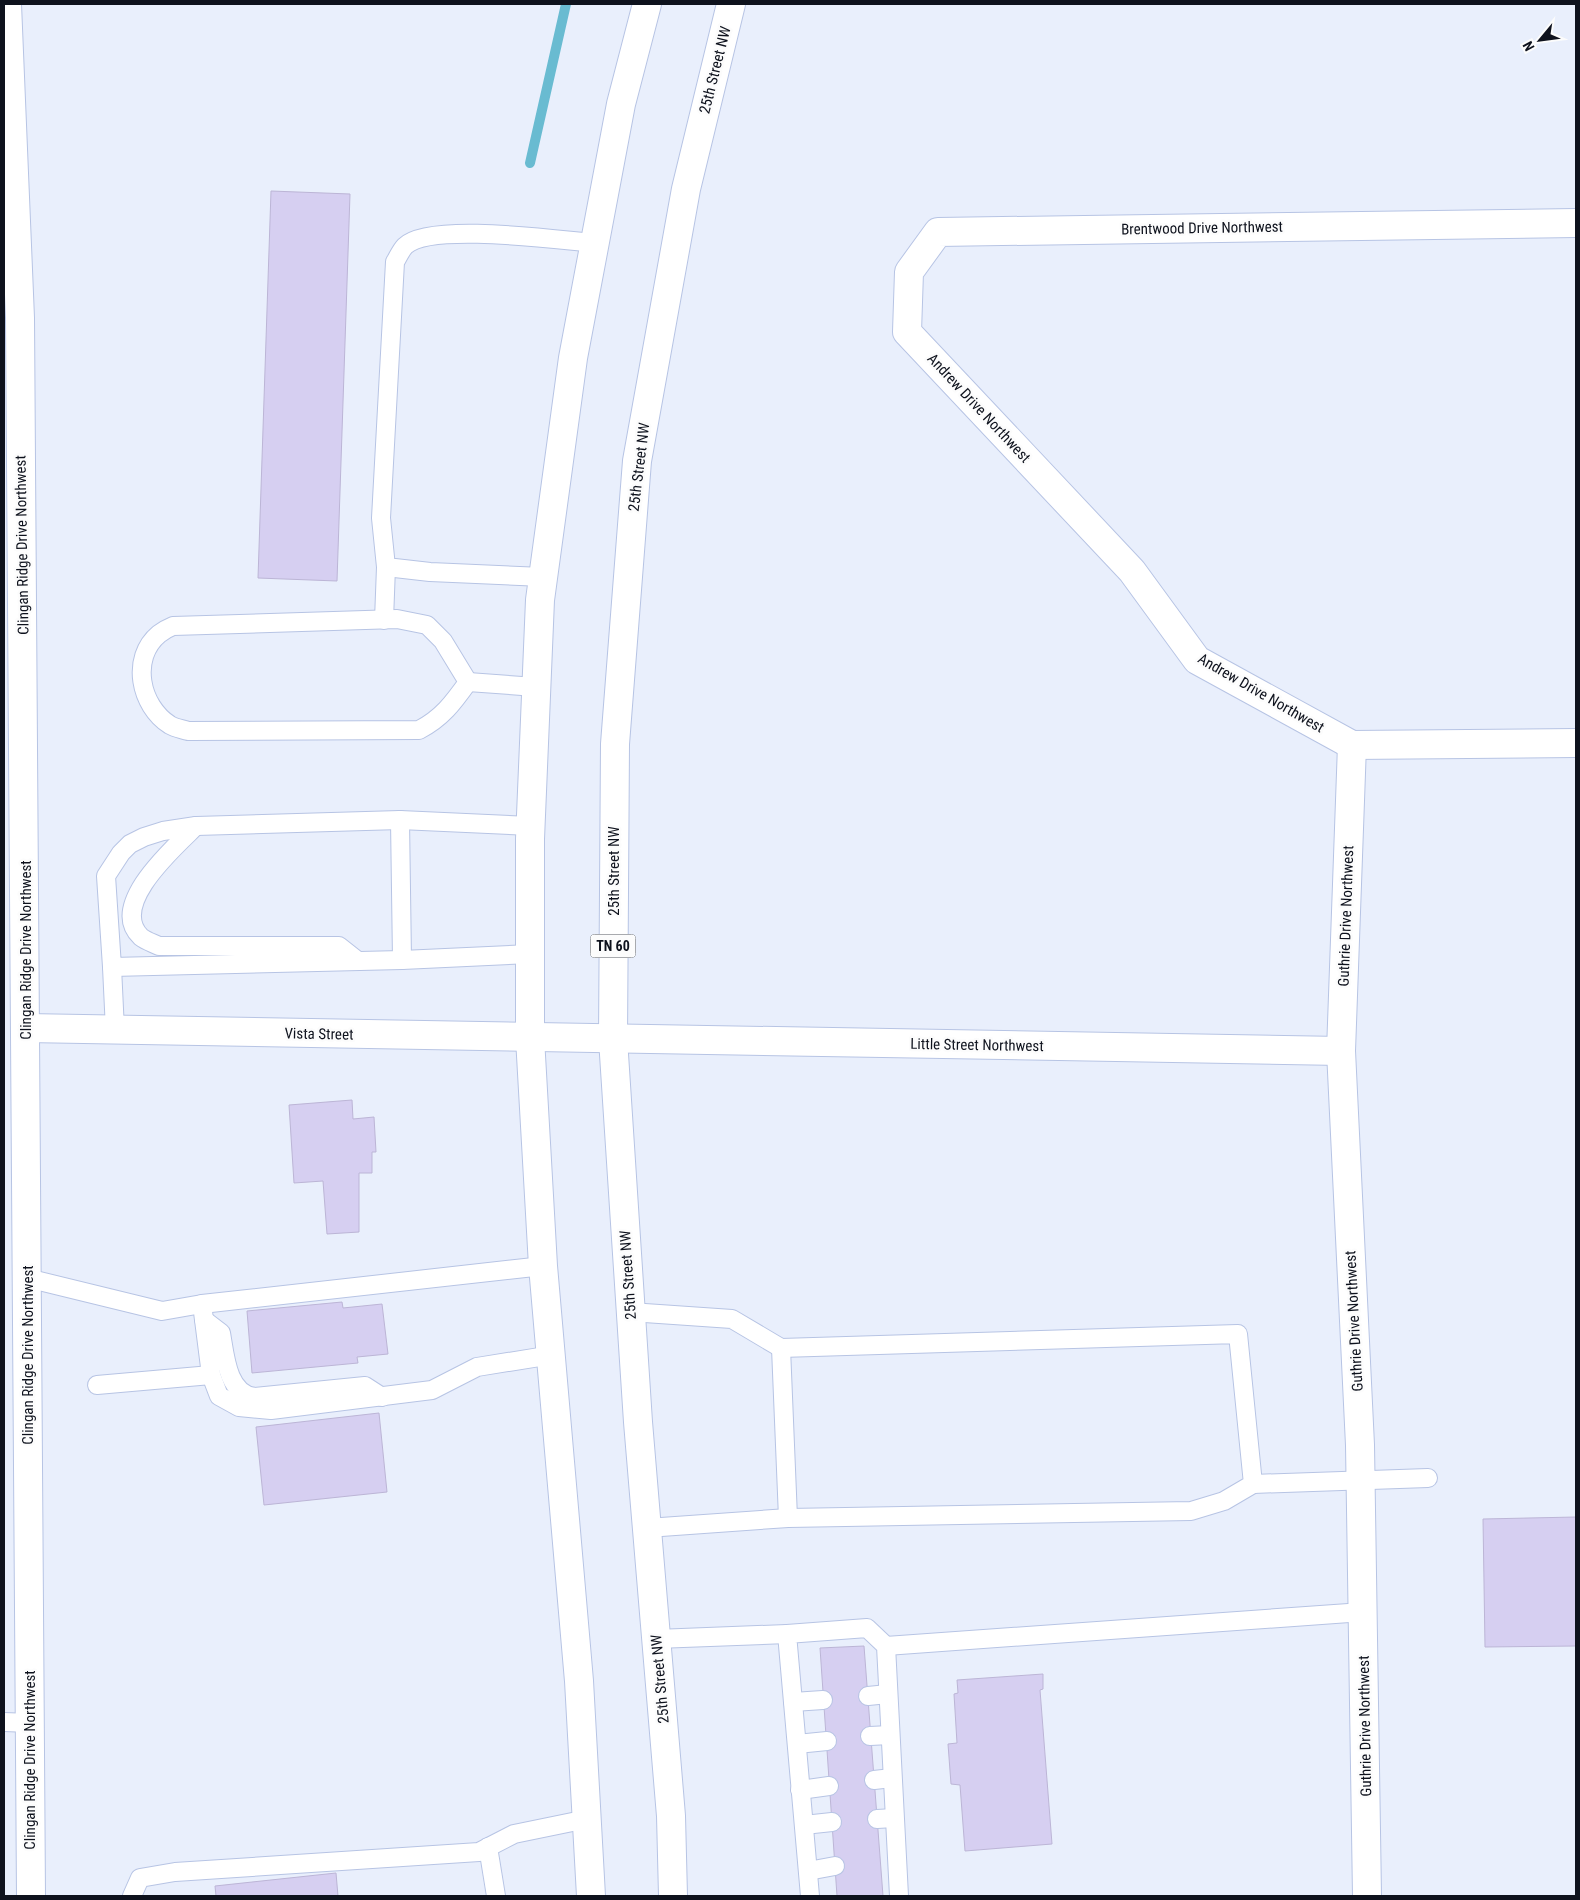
<svg xmlns="http://www.w3.org/2000/svg" width="1580" height="1900" font-family="'Roboto Condensed',sans-serif">
	<style>
		.lines { fill: none; stroke-linecap: round; stroke-linejoin: round }
		.stream { stroke: #69bbd1; stroke-width: 10 }
		.building { fill: #d6cff1; stroke: #bcb5d6 }
		.service-casing { stroke: #b7c4e4; stroke-width: 20 }
		.minor-casing { stroke: #b7c4e4; stroke-width: 30 }
		.trunk-casing { stroke: #b7c4e4; stroke-width: 30 }
		.service { stroke: #fff; stroke-width: 18 }
		.minor { stroke: #fff; stroke-width: 28 }
		.trunk { stroke: #fff; stroke-width: 28 }
		.labels { text-anchor: middle; stroke-width: 5; stroke-linejoin: round; paint-order: stroke }
		.shield { fill: #fcfcfc; stroke: #555860; stroke-width: 1 }
		.shield-label { font-size: 14px; font-weight: bold; fill: #0e121d }
		.street-label { font-size: 15px; fill: #0e121d; stroke: #fcfcfc }
	</style>
	<rect width="100%" height="100%" fill="#e9effc"/>
	<g class="lines">
		<!-- stream -->
		<polyline class="stream" points="530,163 566,4"/>
	</g>
	<!-- building -->
	<g class="building">
		<polygon points="271,191 350,194 337,581 258,578"/>
		<polygon points="352,1100 353,1119 374,1117 376,1152 372,1152 372,1173 359,1173 359,1232 327,1234 323,1181 294,1183 289,1105"/>
		<polygon points="342,1302 343,1308 382,1304 388,1354 357,1357 358,1363 252,1373 247,1311"/>
		<polygon points="379,1413 387,1492 264,1505 256,1427"/>
		<polygon points="1576,1517 1576,1646 1485,1647 1483,1519"/>
		<polygon points="864,1646 883,1896 837,1896 820,1648"/>
		<polygon points="1043,1674 1043,1689 1040,1690 1052,1844 965,1851 960,1785 951,1784 948,1744 957,1743 954,1694 958,1693 957,1680"/>
		<polygon points="336,1873 338,1896 216,1896 215,1886"/>
	</g>
	<g class="lines">
		<!-- service casing -->
		<g class="service-casing">
			<g id="service">
				<path d="M543 577 430 572 386 567 381 518 395 262C398 257 401 250 405 246 429 222 558 240 595 243"/>
				<path d="M397 619 427 625 443 641 468 682C453 703 442 718 419 730L188 731C182 729 175 728 170 725 140 706 130 658 159 634 163 631 168 628 173 626Z"/>
				<polyline points="384,620 386,567"/>
				<polyline points="468,682 536,687"/>
				<polyline points="400,820 402,960"/>
				<path d="M196 826C176 846 107 905 141 937 146 941 153 943 159 946H339L358 961"/>
				<polyline points="530,954 402,960 112,967 106,876 121,853 130,844 144,837 163,831 196,826 400,820 531,826"/>
				<polyline points="112,967 115,1030"/>
				<polyline points="27,1278 162,1311 202,1304 543,1266"/>
				<polyline points="202,1304 211,1375 219,1396 239,1407 271,1410 432,1390 477,1367 552,1355"/>
				<polyline points="630,1312 732,1319 781,1348 1238,1334 1253,1484 1224,1501 1191,1511 788,1518 647,1528"/>
				<path d="M204 1320 221 1333C225 1355 227 1393 254 1397L365 1386 382 1397"/>
				<polyline points="781,1348 788,1518"/>
				<polyline points="97,1385 211,1375"/>
				<polyline points="1253,1484 1428,1478"/>
				<polyline points="656,1639 787,1634"/>
				<polyline points="886,1646 1363,1612"/>
				<polyline points="868,1696 888,1694"/>
				<polyline points="793,1702 823,1700"/>
				<polyline points="4,1722 30,1723"/>
				<polyline points="870,1736 890,1735"/>
				<polyline points="797,1744 827,1741"/>
				<polyline points="874,1780 892,1778"/>
				<polyline points="800,1790 829,1786"/>
				<polyline points="877,1819 894,1818"/>
				<polyline points="804,1825 832,1822"/>
				<polyline points="488,1847 496,1896"/>
				<polyline points="808,1871 835,1866"/>
				<polyline points="132,1896 140,1878 175,1872 479,1852 514,1834 587,1819"/>
				<polyline points="810,1896 787,1634 867,1628 886,1646 899,1896"/>
			</g>
		</g>
		<!-- minor casing -->
		<g class="minor-casing">
			<g id="minor">
				<polyline points="7,4 20,318 31,1896"/>
				<polyline points="1576,223 938,232 909,272 907,332 1132,571 1197,660 1352,745 1576,743"/>
				<polyline points="1352,745 1341,1051 1360,1445 1367,1896"/>
				<polyline points="26,1028 1341,1051"/>
			</g>
		</g>
		<!-- trunk casing -->
		<g class="trunk-casing">
			<g id="trunk">
				<polyline points="591,1896 579,1681 543,1266 530,1038 530,839 540,600 573,358 621,104 647,4"/>
				<polyline points="673,1896 671,1816 638,1422 613,1039 615,744 637,461 686,189 731,4"/>
			</g>
		</g>
		<!-- service -->
		<use href="#service" class="service"/>
		<!-- minor -->
		<use href="#minor" class="minor"/>
		<!-- trunk -->
		<use href="#trunk" class="trunk"/>
	</g>
	<g class="labels">
		<!-- shield labels -->
		<rect class="shield" x="590.5" y="934.5" width="45" height="23" rx="4"/>
		<g class="shield-label">
			<text x="613" y="951">TN 60</text>
		</g>
		<!-- street labels -->
		<g class="street-label">
			<text transform="translate(715 70) rotate(-76)" y="5">25th Street NW</text>
			<text transform="translate(1202 228) rotate(-1)" y="5">Brentwood Drive Northwest</text>
			<text transform="translate(979 408) rotate(47)" y="5">Andrew Drive Northwest</text>
			<text transform="translate(639 467) rotate(-83)" y="5">25th Street NW</text>
			<text transform="translate(22 545) rotate(-91)" y="5">Clingan Ridge Drive Northwest</text>
			<text transform="translate(1261 693) rotate(30)" y="5">Andrew Drive Northwest</text>
			<text transform="translate(614 871) rotate(-90)" y="5">25th Street NW</text>
			<text transform="translate(1346 916) rotate(-88)" y="5">Guthrie Drive Northwest</text>
			<text transform="translate(26 950) rotate(-90)" y="5">Clingan Ridge Drive Northwest</text>
			<text transform="translate(319 1034) rotate(1)" y="5">Vista Street</text>
			<text transform="translate(977 1045) rotate(1)" y="5">Little Street Northwest</text>
			<text transform="translate(628 1275) rotate(-94)" y="5">25th Street NW</text>
			<text transform="translate(1354 1321) rotate(-93)" y="5">Guthrie Drive Northwest</text>
			<text transform="translate(28 1355) rotate(-90)" y="5">Clingan Ridge Drive Northwest</text>
			<text transform="translate(660 1679) rotate(-95)" y="5">25th Street NW</text>
			<text transform="translate(1365 1726) rotate(-91)" y="5">Guthrie Drive Northwest</text>
			<text transform="translate(30 1760) rotate(-90)" y="5">Clingan Ridge Drive Northwest</text>
		</g>
	</g>
	<!-- border -->
	<rect width="1580" height="1900" fill="none" stroke="#0e121d" stroke-width="10"/>
	<!-- north arrow -->
	<g transform="translate(1540 40) rotate(241)" stroke="#fcfcfc" stroke-width="4" paint-order="stroke">
	<path d="M0-4L9 19L0 12L-9 19Z" fill="#0e121d"/>
	<text y="-8" font-size="14" font-weight="bold" text-anchor="middle" fill="#0e121d">N</text>
	</g>
</svg>
